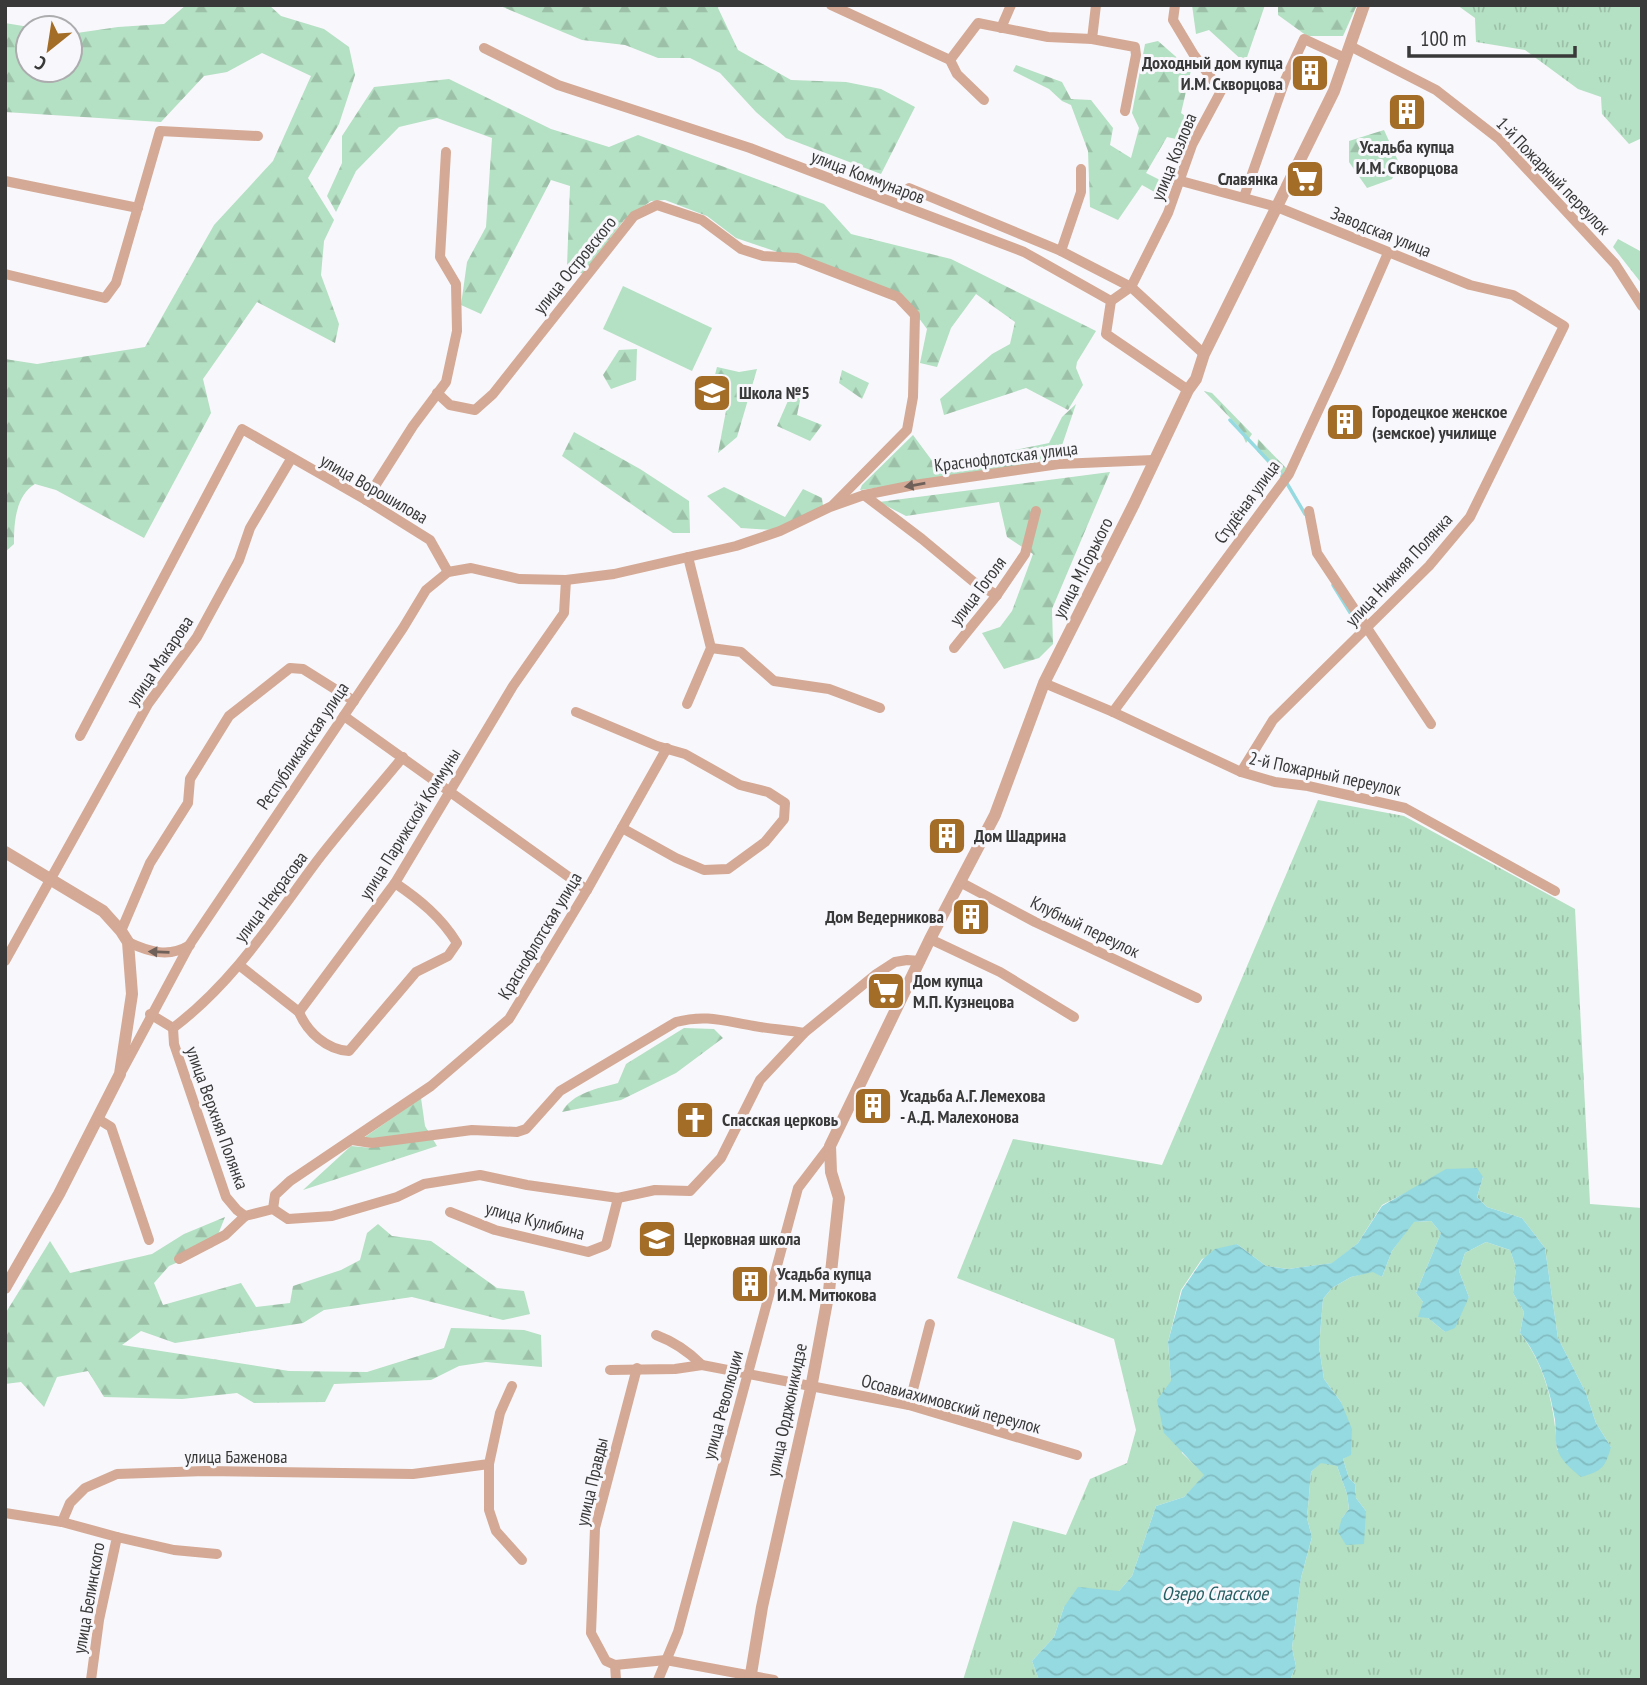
<svg xmlns="http://www.w3.org/2000/svg" width="1647" height="1685" font-family="'PT Sans Narrow',sans-serif">
	<style>
		.grass { fill: url(#grass-tufts) }
		.forest { fill: url(#forest-firs) }
		.pitch { fill: #b4e0c3 }
		.water { fill: url(#water-waves) }
		.lines { fill: none; stroke-linecap: round; stroke-linejoin: round }
		.stream { stroke: #95dae0; stroke-width: 3.5 }
		.minor { stroke: #d4a995; stroke-width: 10 }
		.tertiary { stroke: #d4a995; stroke-width: 12 }
		.oneway { fill: #6f605a }
		.labels { text-anchor: middle; stroke-width: 6; stroke-linejoin: round; paint-order: stroke }
		.poi-label { font-size: 18px; font-weight: bold; fill: #39393a; stroke: #f8f7fb; text-anchor: start }
		.street-label { font-size: 18px; fill: #39393a; stroke: #f8f7fb }
		.water-label { font-size: 19px; font-style: italic; fill: #245e63; stroke: #f8f7fb }
	</style>
	<defs>
		<pattern id="grass-tufts" width="24" height="20" patternUnits="userSpaceOnUse" patternTransform="scale(1.75)"><rect width="24" height="20" fill="#b4e0c3"/><path d="M3 7l-1-3M5 7V3M7 7l1-3M15 17l-1-3M17 17v-4M19 17l1-3" fill="none" stroke="#9cc1a8"/></pattern>
		<pattern id="forest-firs" width="22" height="20" patternUnits="userSpaceOnUse" patternTransform="scale(1.75)"><rect width="22" height="20" fill="#b4e0c3"/><path d="M5 1l3.5 6h-7zM16 11l3.5 6h-7z" fill="#9cc1a8"/></pattern>
		<pattern id="water-waves" width="16" height="10" patternUnits="userSpaceOnUse" patternTransform="scale(1.75)"><rect width="16" height="10" fill="#95dae0"/><path d="M0 5q4-4 8 0t8 0" fill="none" stroke="#81bcc1"/></pattern>
	</defs>
	<rect width="100%" height="100%" fill="#f8f7fb"/>
	<!-- grass -->
	<g class="grass">
		<polygon points="1457,5 1642,5 1642,138 1629,144 1602,114 1601,97 1578,89 1525,50 1476,42 1475,18"/>
		<polygon points="1618,239 1640,251 1642,248 1642,284 1613,247"/>
		<path d="M1318 800 1404 816 1575 909 1590 1204 1642 1208V1680H1290L1296 1666 1292 1648 1301 1578 1312 1537 1307 1518 1311 1472 1321 1462 1337 1466 1347 1494 1349 1509 1342 1518 1366 1511 1356 1498 1355 1484 1349 1478 1343 1459 1351 1454 1341 1402 1324 1379 1319 1347 1323 1299 1332 1288 1351 1277 1373 1271 1382 1277 1392 1251 1413 1222 1431 1221 1441 1233 1416 1293 1423 1302 1428 1318 1445 1332 1469 1297 1459 1271 1465 1253 1486 1242 1510 1250 1516 1268 1513 1293 1524 1312 1520 1333C1546 1366 1555 1409 1557 1450L1611 1447 1596 1423 1586 1393 1558 1338 1545 1248 1522 1218 1487 1207 1477 1197 1483 1177 1411 1190 1382 1205 1358 1243 1333 1263 1288 1269 1266 1266 1237 1244 1202 1259 1181 1290 1168 1342 1171 1381 1182 1453 1205 1475 1184 1497 1156 1506 1132 1576 1119 1591 1064 1607 1054 1637 1032 1661 1039 1680H963L1013 1521 1066 1535 1090 1479 1127 1463 1136 1430 1114 1339 957 1278 1013 1139 1162 1165Z"/>
	</g>
	<!-- forest -->
	<g class="forest">
		<path d="M186 5H269L281 16 324 29 349 47 355 75 339 124 308 178 334 220 324 241 321 275 339 324 335 343 257 302 203 379 211 413 144 538 56 490 35 484C15 496 14 524 14 544L5 552V359L37 364 145 347 214 225 273 161 311 76 262 53 227 72 204 76 161 122 5 112V23L35 28H28V70H70V34L118 27 164 24Z"/>
		<polygon points="498,5 719,5 718,8 738,50 791,80 846,82 881,89 915,107 881,174 786,138 756,112 720,73 690,58 658,58 625,45 582,40"/>
		<polygon points="1192,5 1265,5 1245,63 1209,30 1196,34"/>
		<polygon points="1278,5 1357,5 1343,36 1307,36 1278,15"/>
		<polygon points="1158,41 1191,70 1181,113 1192,121 1185,141 1167,137 1146,173 1162,181 1158,194 1142,185 1118,220 1090,207 1088,151 1071,105 1062,101 1049,89 1013,71 1016,65 1062,82 1071,99 1091,100 1113,128 1110,145 1131,158 1139,128 1132,113 1145,44"/>
		<polygon points="449,79 551,129 609,147 638,135 824,204 851,234 951,259 1096,331 1077,362 1076,368 1083,385 1068,410 1026,388 944,415 940,399 992,354 1010,344 1015,322 976,294 951,328 937,367 920,363 927,329 901,294 736,238 707,216 665,200 651,201 624,220 583,274 567,266 570,186 551,180 481,314 461,305 467,262 486,227 492,138 437,118 399,127 356,171 336,212 327,196 342,163 342,136 374,87"/>
		<polygon points="1384,130 1399,163 1392,179 1367,188 1349,162 1349,141"/>
		<polygon points="637,349 636,380 611,389 603,375 619,350"/>
		<polygon points="717,367 739,372 757,369 737,437 718,453 729,395 708,402"/>
		<polygon points="842,370 869,383 862,399 839,383"/>
		<polygon points="794,387 802,391 797,415 822,425 810,441 777,426"/>
		<polygon points="1204,391 1212,393 1252,434 1246,443 1239,427"/>
		<polygon points="1076,404 1056,463 860,490 862,485 913,435 936,466 1049,443 1062,417"/>
		<polygon points="574,432 640,469 689,501 690,533 673,533 562,456"/>
		<polygon points="1258,439 1287,469 1282,479 1257,451"/>
		<polygon points="1110,472 1052,609 1053,644 1039,658 1004,669 982,633 1000,627 1012,611 1033,554 1007,537 999,502 906,516 879,502"/>
		<polygon points="724,487 785,517 803,489 822,498 823,506 773,530 741,528 707,496"/>
		<path d="M684 1028 714 1029 723 1038 676 1073 621 1100 562 1112C572 1093 599 1088 618 1083L626 1064Z"/>
		<polygon points="421,1098 425,1126 437,1146 303,1190 351,1146 372,1148 365,1137"/>
		<polygon points="225,1217 213,1247 169,1266 154,1283 163,1305 241,1283 256,1307 290,1303 293,1286 341,1270 360,1260 367,1233 378,1224 392,1236 431,1241 497,1288 524,1291 530,1314 503,1320 412,1297 324,1310 303,1323 175,1343 141,1331 122,1345 289,1371 367,1372 444,1348 451,1328 524,1330 541,1335 542,1367 486,1362 459,1366 431,1380 334,1384 325,1402 254,1403 237,1393 182,1399 104,1397 88,1371 57,1377 44,1407 21,1382 5,1384 5,1314 50,1241 70,1273 152,1254 184,1234"/>
	</g>
	<!-- pitch -->
	<polygon class="pitch" points="623,286 712,328 692,371 603,329"/>
	<!-- water -->
	<path class="water" d="M1477 1168 1483 1177 1477 1197 1487 1207 1522 1218 1545 1248 1558 1338 1586 1393 1596 1423 1611 1447C1605 1468 1602 1471 1581 1477 1571 1469 1560 1460 1557 1448 1555 1439 1556 1429 1555 1420 1550 1390 1540 1357 1520 1333L1524 1312 1513 1293 1516 1268 1510 1250 1486 1242 1465 1253 1459 1271 1469 1297 1455 1328 1445 1332 1428 1318 1418 1317 1423 1302 1416 1293 1441 1233 1431 1221 1414 1222 1392 1251 1382 1277 1373 1272 1351 1277 1332 1288 1323 1299 1319 1347 1324 1379 1341 1402 1352 1429 1351 1455 1343 1459 1349 1478 1355 1484 1356 1498 1366 1511 1364 1544 1346 1545 1338 1532 1342 1518 1349 1509 1347 1494 1337 1466 1321 1463 1311 1472 1307 1518 1312 1537 1301 1578 1292 1648 1296 1666 1290 1680H1039L1032 1661 1054 1637 1064 1607 1078 1587 1119 1591 1132 1576 1156 1506 1184 1497 1204 1475 1164 1433 1157 1400 1171 1381 1168 1342 1182 1290 1203 1259 1215 1249 1237 1244 1266 1266 1288 1269 1332 1263 1358 1243 1382 1206 1446 1169Z"/>
	<g class="lines">
		<!-- stream -->
		<g class="stream">
			<polyline points="1230,420 1282,475 1305,514"/>
			<polyline points="1333,585 1359,627"/>
		</g>
		<!-- minor -->
		<g class="minor">
			<polyline points="831,5 950,60 957,74 984,100"/>
			<polyline points="1096,5 1092,39 1135,47 1136,55 1125,111"/>
			<polyline points="1001,28 1011,5"/>
			<polyline points="1350,46 1436,90 1499,139 1615,264 1642,306"/>
			<polyline points="484,48 558,85 750,148 1024,252 1111,301 1106,334 1188,390"/>
			<polyline points="950,60 978,23 1048,37 1092,39"/>
			<polyline points="5,181 138,208"/>
			<polyline points="1181,181 1277,207 1470,285 1513,295 1564,326 1470,517 1429,566 1273,720 1241,772"/>
			<polyline points="909,188 1061,251 1131,287 1204,354"/>
			<polyline points="1244,197 1285,80 1304,39 1345,58"/>
			<polyline points="1061,251 1081,192 1081,169"/>
			<polyline points="5,274 105,298 116,283 160,131 258,136"/>
			<polyline points="1111,301 1131,287 1168,213 1192,145 1221,91 1194,55 1173,20 1175,5"/>
			<polyline points="437,393 450,405 475,410 493,394 634,216 657,205 702,220 741,249 763,256 797,258 898,297 915,315 913,397 907,430 833,505"/>
			<polyline points="864,495 922,539 975,583 997,595"/>
			<polyline points="366,500 413,426 446,382 457,331 456,284 440,257 446,152"/>
			<polyline points="1309,511 1317,553 1431,724"/>
			<polyline points="711,648 741,652 774,681 829,689 880,708"/>
			<polyline points="954,648 997,595 1025,554 1036,511"/>
			<polyline points="1044,683 1113,712 1241,772 1275,782 1308,786 1405,808 1555,891"/>
			<polyline points="687,704 711,648 688,557"/>
			<polyline points="576,712 657,746 685,754 740,785 768,792 785,803 784,819 765,842 728,869 704,870 676,858 622,828"/>
			<polyline points="1113,712 1289,474 1337,370 1388,253"/>
			<polyline points="344,716 587,890"/>
			<polyline points="80,736 242,429 366,500 430,540 448,572"/>
			<polyline points="960,882 1035,922 1197,998"/>
			<polyline points="121,931 150,863 188,803 190,779 229,716 290,668 303,669 354,701"/>
			<polyline points="930,939 1000,972 1074,1017"/>
			<path d="M128 942C149 952 169 958 190 945"/>
			<polyline points="5,961 148,704 197,637 239,560 250,528 291,459"/>
			<polyline points="239,965 299,1012 395,883 513,686 564,613 566,580"/>
			<path d="M299 1012C307 1032 327 1050 349 1051L416 972 448 956 457 943C441 917 420 900 395 883"/>
			<polyline points="150,1014 173,1028"/>
			<polyline points="173,1028 174,1044 226,1197 237,1210 245,1216 273,1209 288,1219 332,1216 397,1197 424,1184 480,1175 527,1185 618,1198 655,1190 690,1191 721,1158 760,1080 804,1033 875,975 895,962 907,960 920,961"/>
			<path d="M173 1028C233 983 273 920 317 861 344 826 374 792 403 757"/>
			<polyline points="123,1069 190,944 403,628 426,590 448,572 471,568 519,579 566,580 614,574 736,546 780,531 830,507 864,495 914,485 1059,464 1153,460"/>
			<polyline points="98,1119 111,1127 149,1240"/>
			<path d="M352 1140 372 1143 472 1130 517 1132 526 1129 560 1091 676 1022C706 1014 724 1021 754 1026 770 1029 787 1030 804 1033"/>
			<polyline points="273,1209 275,1195 290,1181 431,1086 509,1019 587,890 667,748"/>
			<polyline points="450,1212 495,1230 588,1252 606,1245 618,1198"/>
			<polyline points="179,1259 225,1235 245,1216"/>
			<path d="M656 1335C675 1342 688 1351 702 1365"/>
			<polyline points="610,1370 675,1369 702,1365 909,1405 1077,1455"/>
			<polyline points="909,1405 930,1324"/>
			<polyline points="489,1464 489,1510 496,1531 522,1560"/>
			<polyline points="5,1513 62,1522 70,1503 85,1488 117,1474 205,1471 413,1474 489,1464 500,1413 512,1386"/>
			<polyline points="62,1522 117,1537 99,1620 91,1680"/>
			<polyline points="117,1537 174,1550 217,1554"/>
			<polyline points="615,1665 666,1660 774,1680"/>
			<polyline points="616,1680 615,1665 606,1661 591,1633 595,1528 637,1368"/>
			<polyline points="658,1680 678,1632 798,1188 830,1146"/>
		</g>
		<!-- tertiary -->
		<g class="tertiary">
			<polyline points="5,852 103,911 121,931 128,942 132,994 120,1074 59,1194 5,1288"/>
			<polyline points="750,1680 762,1607 811,1388 829,1291 839,1198 831,1172 830,1146 930,939 995,815 1044,683 1134,504 1188,390 1196,379 1204,354 1334,91 1364,5"/>
		</g>
	</g>
	<!-- one-way arrows -->
	<defs><path id="oneway-solid" d="M-6-.8H1V-3.2L6.5 0L1 3.2V.8H-6Z" transform="scale(1.75)"/></defs>
	<g class="oneway">
		<use href="#oneway-solid" transform="translate(915 485) rotate(170)"/>
		<use href="#oneway-solid" transform="translate(159 952) rotate(-178)"/>
	</g>
	<!-- icons -->
	<defs>
		<g id="building-square" transform="scale(2.0125)"><rect x="-9" y="-9" width="18" height="18" rx="4" fill="#a36d28" stroke="#f8f7fb"/><path d="M-4-6H4V6H1V3H-1V6H-4ZM-2.5-4.3h1.7v1.8h-1.7ZM.8-4.3h1.7v1.8H.8ZM-2.5-1h1.7V.8h-1.7ZM.8-1h1.7V.8H.8Z" fill="#fff"/></g>
		<g id="supermarket-square" transform="scale(2.0125)"><rect x="-9" y="-9" width="18" height="18" rx="4" fill="#a36d28" stroke="#f8f7fb"/><path d="M-6-5.5h2.5l.6 2H6L4.5 2H-2.5L-4.4-4H-6ZM-1.5 3.2a1.3 1.3 0 1 0 .1 0ZM3 3.2a1.3 1.3 0 1 0 .1 0Z" fill="#fff"/></g>
		<g id="school-square" transform="scale(2.0125)"><rect x="-9" y="-9" width="18" height="18" rx="4" fill="#a36d28" stroke="#f8f7fb"/><path d="M0-5L7-2L0 1L-7-2ZM-4 1L0 2.5L4 1V4Q0 6-4 4Z" fill="#fff"/></g>
		<g id="church-square" transform="scale(2.0125)"><rect x="-9" y="-9" width="18" height="18" rx="4" fill="#a36d28" stroke="#f8f7fb"/><path d="M-1.2-6h2.4v3.5h3.3v2.4h-3.3V6h-2.4V-.1h-3.3v-2.4h3.3Z" fill="#fff"/></g>
	</defs>
	<g fill-rule="evenodd">
		<use href="#building-square" x="1310" y="73"/>
		<use href="#building-square" x="1407" y="112"/>
		<use href="#supermarket-square" x="1305" y="179"/>
		<use href="#school-square" x="712" y="393"/>
		<use href="#building-square" x="1345" y="422"/>
		<use href="#building-square" x="947" y="836"/>
		<use href="#building-square" x="971" y="917"/>
		<use href="#supermarket-square" x="886" y="991"/>
		<use href="#building-square" x="873" y="1106"/>
		<use href="#church-square" x="695" y="1120"/>
		<use href="#school-square" x="657" y="1239"/>
		<use href="#building-square" x="750" y="1284"/>
	</g>
	<g class="labels">
		<!-- poi labels -->
		<g class="poi-label">
			<text x="1283" y="69" text-anchor="end">Доходный дом купца<tspan x="1283" dy="21">И.М. Скворцова</tspan></text>
			<text x="1407" y="153" text-anchor="middle">Усадьба купца<tspan x="1407" dy="21">И.М. Скворцова</tspan></text>
			<text x="1278" y="185" text-anchor="end">Славянка</text>
			<text x="739" y="399">Школа №5</text>
			<text x="1372" y="418">Городецкое женское<tspan x="1372" dy="21">(земское) училище</tspan></text>
			<text x="974" y="842">Дом Шадрина</text>
			<text x="944" y="923" text-anchor="end">Дом Ведерникова</text>
			<text x="913" y="987">Дом купца<tspan x="913" dy="21">М.П. Кузнецова</tspan></text>
			<text x="900" y="1102">Усадьба А.Г. Лемехова<tspan x="900" dy="21">- А.Д. Малехонова</tspan></text>
			<text x="722" y="1126">Спасская церковь</text>
			<text x="684" y="1245">Церковная школа</text>
			<text x="777" y="1280">Усадьба купца<tspan x="777" dy="21">И.М. Митюкова</tspan></text>
		</g>
		<!-- street labels -->
		<g class="street-label">
			<text transform="translate(1174 157) rotate(-68)" y="6">улица Козлова</text>
			<text transform="translate(1553 176) rotate(46)" y="6">1-й Пожарный переулок</text>
			<text transform="translate(868 177) rotate(21)" y="6">улица Коммунаров</text>
			<text transform="translate(1381 232) rotate(22)" y="6">Заводская улица</text>
			<text transform="translate(575 265) rotate(-51)" y="6">улица Островского</text>
			<text transform="translate(1006 457) rotate(-7)" y="6">Краснофлотская улица</text>
			<text transform="translate(374 489) rotate(30)" y="6">улица Ворошилова</text>
			<text transform="translate(1247 502) rotate(-54)" y="6">Студёная улица</text>
			<text transform="translate(1083 568) rotate(-63)" y="6">улица М.Горького</text>
			<text transform="translate(1399 570) rotate(-47)" y="6">улица Нижняя Полянка</text>
			<text transform="translate(978 591) rotate(-53)" y="6">улица Гоголя</text>
			<text transform="translate(160 661) rotate(-56)" y="6">улица Макарова</text>
			<text transform="translate(303 746) rotate(-56)" y="6">Республиканская улица</text>
			<text transform="translate(1325 774) rotate(12)" y="6">2-й Пожарный переулок</text>
			<text transform="translate(410 824) rotate(-58)" y="6">улица Парижской Коммуны</text>
			<text transform="translate(271 897) rotate(-53)" y="6">улица Некрасова</text>
			<text transform="translate(1085 927) rotate(26)" y="6">Клубный переулок</text>
			<text transform="translate(540 936) rotate(-59)" y="6">Краснофлотская улица</text>
			<text transform="translate(217 1118) rotate(70)" y="6">улица Верхняя Полянка</text>
			<text transform="translate(535 1221) rotate(15)" y="6">улица Кулибина</text>
			<text transform="translate(951 1404) rotate(15)" y="6">Осоавиахимовский переулок</text>
			<text transform="translate(723 1405) rotate(-75)" y="6">улица Революции</text>
			<text transform="translate(787 1410) rotate(-78)" y="6">улица Орджоникидзе</text>
			<text x="236" y="1463">улица Баженова</text>
			<text transform="translate(592 1482) rotate(-77)" y="6">улица Правды</text>
			<text transform="translate(89 1598) rotate(-80)" y="6">улица Белинского</text>
		</g>
		<!-- water labels -->
		<g class="water-label">
			<text x="1215" y="1600">Озеро Спасское</text>
		</g>
	</g>
	<!-- border -->
	<rect width="1647" height="1685" fill="none" stroke="#39393a" stroke-width="14"/>
	<!-- north arrow -->
	<g transform="translate(49 49) rotate(210)"><circle r="33" fill="#f8f7fb" stroke="#acabae" stroke-width="2"/>
	<path d="M0-5L12 26L0 18L-12 26Z" fill="#a36d28"/>
	<text y="-10" font-size="19" font-weight="bold" text-anchor="middle" fill="#39393a">С</text>
	</g>
	<!-- scale -->
	<path d="M1409 46v10h166v-10" fill="none" stroke="#39393a" stroke-width="3.5"/>
	<text x="1420" y="46" font-size="21" fill="#39393a" stroke="#f8f7fb" stroke-width="5" paint-order="stroke">100 m</text>
</svg>
